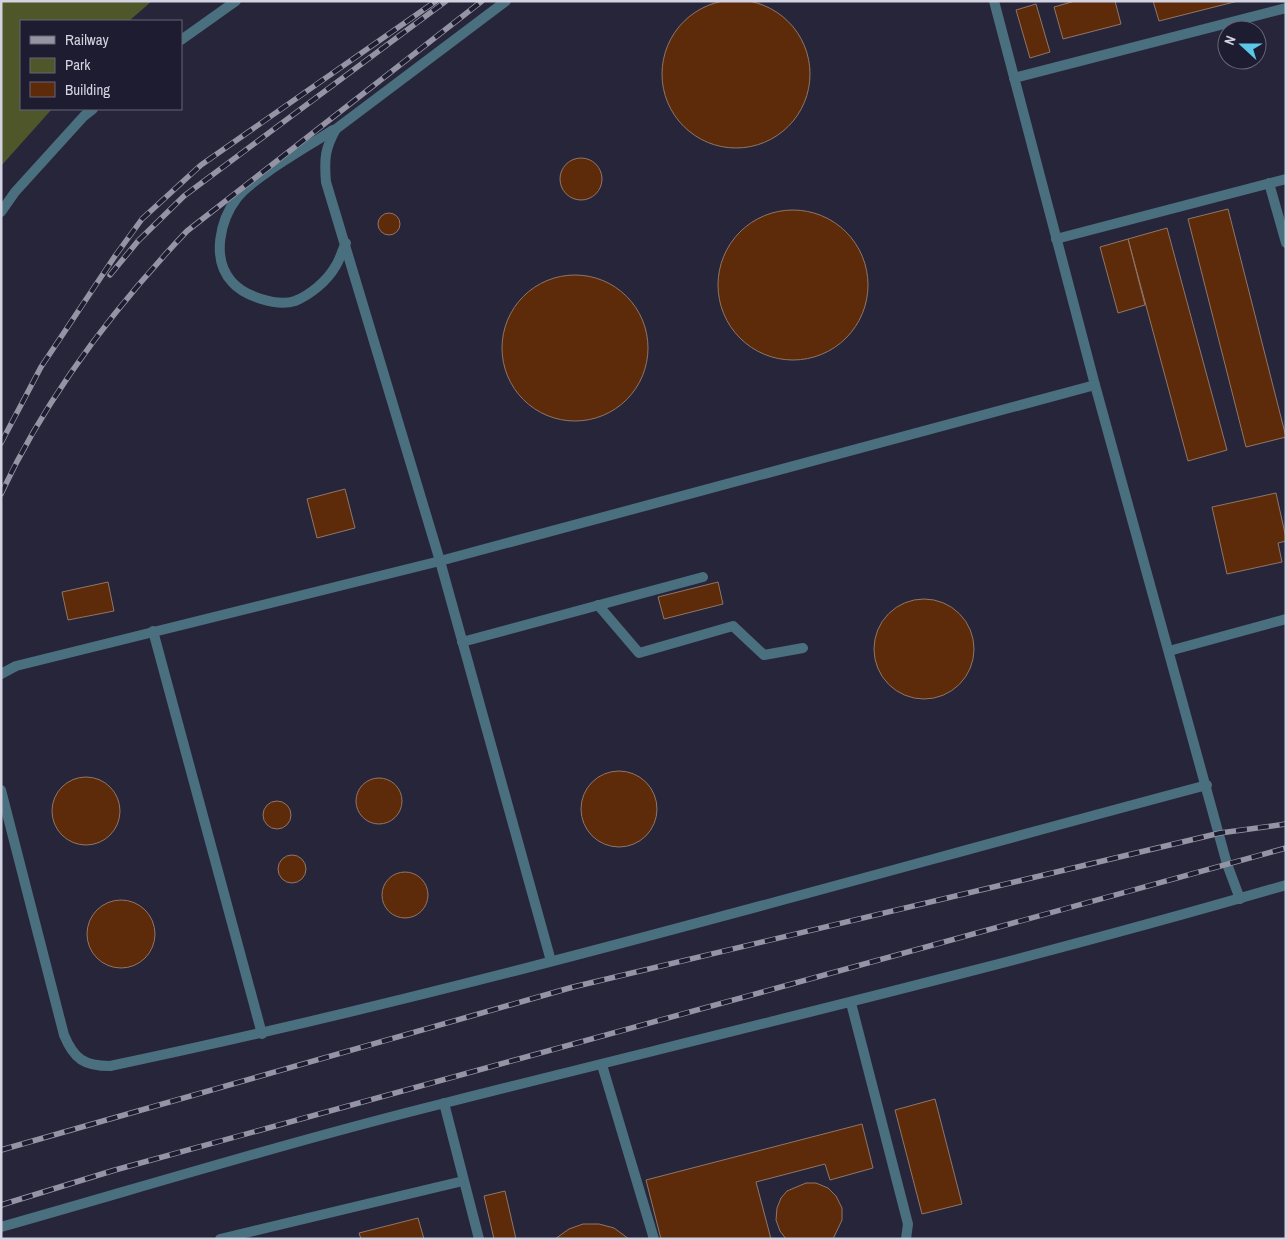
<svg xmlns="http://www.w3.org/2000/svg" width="1287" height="1240" viewBox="0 0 1287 1240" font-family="'Archivo Narrow',sans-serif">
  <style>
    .green { fill: #4f562a }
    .building { fill: #5d2b09; stroke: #8f7668 }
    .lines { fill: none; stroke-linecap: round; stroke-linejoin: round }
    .lane { stroke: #4a6f7e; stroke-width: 10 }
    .rail-casing { stroke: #9594a5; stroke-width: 5.5 }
    .rail { stroke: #1e1c30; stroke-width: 4; stroke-dasharray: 11; stroke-linecap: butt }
  </style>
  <rect width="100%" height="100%" fill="#27253a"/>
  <!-- green -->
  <path class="green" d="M1,1H152L129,21H21V109H52L1,166Z"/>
  <!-- building -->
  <g class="building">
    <circle cx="736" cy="74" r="74"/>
    <path d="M1075,1H1115L1121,24L1063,39L1054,7Z"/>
    <path d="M1153,1H1238L1159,21Z"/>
    <path d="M1036,4L1050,52L1030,58L1016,10Z"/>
    <circle cx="581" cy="179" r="21"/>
    <path d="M1228,209L1286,437L1246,447L1188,219Z"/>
    <circle cx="793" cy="285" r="75"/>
    <circle cx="389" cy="224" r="11"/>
    <path d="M1167,228L1227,450L1188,461L1128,239Z"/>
    <path d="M1128,239L1145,305L1118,313L1100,247Z"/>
    <circle cx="575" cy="348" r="73"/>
    <path d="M345,489L355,528L317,538L307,499Z"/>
    <path d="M1276,493L1286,538V541L1278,543L1282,562L1227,574L1212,507Z"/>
    <path d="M108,582L114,611L68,620L62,592Z"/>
    <path d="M718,582L723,604L664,619L658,597Z"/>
    <circle cx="924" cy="649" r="50"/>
    <circle cx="619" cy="809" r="38"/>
    <circle cx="86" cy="811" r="34"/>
    <circle cx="379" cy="801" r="23"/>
    <circle cx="277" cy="815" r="14"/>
    <circle cx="292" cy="869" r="14"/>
    <circle cx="405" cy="895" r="23"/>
    <circle cx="121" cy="934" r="34"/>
    <path d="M935,1099L962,1204L922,1214L895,1110Z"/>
    <path d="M862,1124L873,1168L830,1180L825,1164L756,1182L771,1239H661L646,1180Z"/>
    <path d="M806,1183H816L828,1188L836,1196L842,1208V1220L833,1239H786L780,1231L776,1220L777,1208L781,1198L787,1191Z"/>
    <path d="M505,1191L516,1239H494L484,1196Z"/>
    <path d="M418,1218L424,1239H361L359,1233Z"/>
    <path d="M583,1224H599L614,1228L629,1239H555L569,1229Z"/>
  </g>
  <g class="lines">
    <!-- lane -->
    <g class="lane">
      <path d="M506,1L336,129C325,148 324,159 326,182L440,561L551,961"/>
      <path d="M994,1L1095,385L1227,864L1240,899"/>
      <path d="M181,40L236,1"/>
      <path d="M1014,78L1286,8"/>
      <path d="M333,130C309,146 253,177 237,198C220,220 211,259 232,282C244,296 277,307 295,301C310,295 327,281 335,267C340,260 342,250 346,243"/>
      <path d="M1269,183L1286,243"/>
      <path d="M1,212L15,192L84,116L93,109"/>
      <path d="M1056,239L1286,179"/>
      <path d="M598,605L639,653L733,626L764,655L803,648"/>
      <path d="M153,631L262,1034"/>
      <path d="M462,642L703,577"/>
      <path d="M1169,651L1286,619"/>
      <path d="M1,674L16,666L440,561L1095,385"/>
      <path d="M1,790L64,1035C74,1059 84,1066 110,1066C479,989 842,882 1207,785"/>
      <path d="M851,1003L908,1224L906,1239"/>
      <path d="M602,1065L654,1239"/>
      <path d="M444,1103L479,1239"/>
      <path d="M1,1227C149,1185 296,1140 445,1103C726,1032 1008,966 1286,885"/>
      <path d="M220,1239L463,1181"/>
    </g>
    <defs>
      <g id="rail">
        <path d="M110,275L138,241L184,196L446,1"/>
        <path d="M1,443L41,367L115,256L142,219L201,165L436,1"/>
        <path d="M1,494C46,397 114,308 187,231L482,1"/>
        <path d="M1,1150L573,987L1220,833L1286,824"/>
        <path d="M1,1205L115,1170L1286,848"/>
      </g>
    </defs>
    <!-- rail casing -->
    <use href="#rail" class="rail-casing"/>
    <!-- rail -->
    <use href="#rail" class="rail"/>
  </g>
  <!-- border -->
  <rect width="1287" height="1240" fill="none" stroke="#d4d3e1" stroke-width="5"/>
  <!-- legend -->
  <rect x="20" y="20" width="162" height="90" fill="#1e1c30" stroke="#676577"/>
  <rect x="30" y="36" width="25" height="8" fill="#9594a5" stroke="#676577"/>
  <text x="65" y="45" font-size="15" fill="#d4d3e1">Railway</text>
  <rect x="30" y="58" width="25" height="15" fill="#4f562a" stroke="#676577"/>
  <text x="65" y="70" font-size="15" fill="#d4d3e1">Park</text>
  <rect x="30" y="82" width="25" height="15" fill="#5d2b09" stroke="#676577"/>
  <text x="65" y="95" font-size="15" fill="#d4d3e1">Building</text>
  <!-- north arrow -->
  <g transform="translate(1242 45) rotate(291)"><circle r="24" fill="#1e1c30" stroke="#676577"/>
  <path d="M0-4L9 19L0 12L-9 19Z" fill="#5cc7e8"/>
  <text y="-8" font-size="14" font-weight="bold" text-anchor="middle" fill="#d4d3e1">N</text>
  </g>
</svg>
